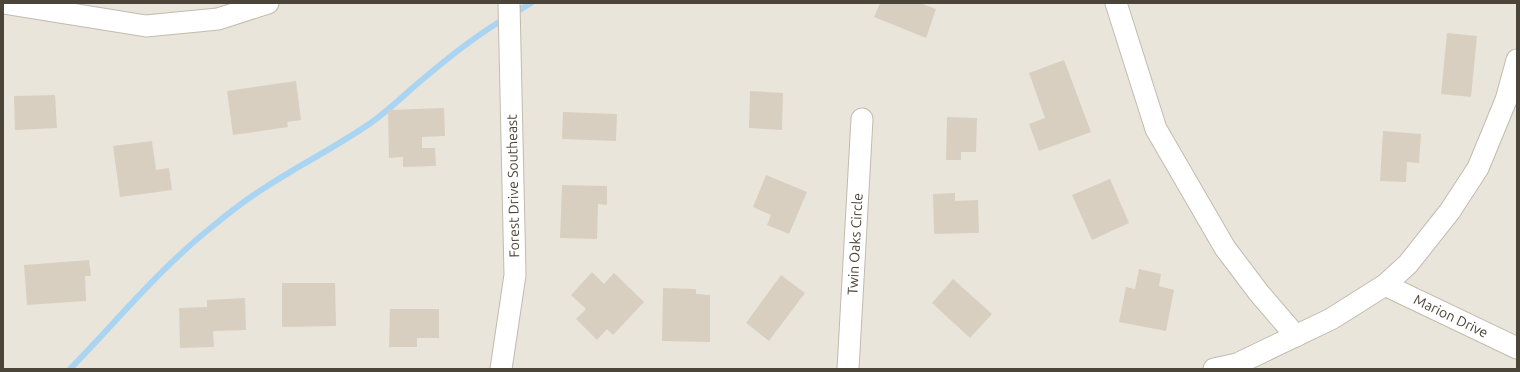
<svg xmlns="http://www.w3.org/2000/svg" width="1520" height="372" viewBox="0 0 1520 372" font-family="Ubuntu,sans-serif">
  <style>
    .residential { fill: #eae5da }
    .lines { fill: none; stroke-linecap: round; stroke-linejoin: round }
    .stream { stroke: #a9d4f2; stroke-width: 6 }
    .building { fill: #d8cfc1 }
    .minor-casing { stroke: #c2bbae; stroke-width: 23 }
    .minor { stroke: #fff; stroke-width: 21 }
    .labels { text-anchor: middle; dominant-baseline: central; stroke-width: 3.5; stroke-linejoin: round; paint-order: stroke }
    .street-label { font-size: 14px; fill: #4b4439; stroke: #fff }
  </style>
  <rect width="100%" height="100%" fill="#f6f3ec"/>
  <!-- residential -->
  <rect class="residential" x="3" y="3" width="1514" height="366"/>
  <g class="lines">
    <!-- stream -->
    <g class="stream">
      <path d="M513,14L531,3"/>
      <path d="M70,369C117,321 160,268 213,226C230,212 248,198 266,187C301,164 338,146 372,122C390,109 406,93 423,79C449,57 476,35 506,18"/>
    </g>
  </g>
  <!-- building -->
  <g class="building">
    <path d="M880,3H920L936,9L926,38L874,17Z"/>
    <path d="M1447,33L1477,36L1471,97L1441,94Z"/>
    <path d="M1064,60L1091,132L1039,151L1029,124L1045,118L1029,73Z"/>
    <path d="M296,81L301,120L287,122L288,127L233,135L227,91Z"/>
    <path d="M750,91L783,93L782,130L749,128Z"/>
    <path d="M55,95L57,128L15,130L14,96Z"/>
    <path d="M444,108L445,136L422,137V148H435L436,166L403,167V157L389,158L388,110Z"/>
    <path d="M563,112L617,114L616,141L562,139Z"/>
    <path d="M947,117L977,118L976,152H961V160H946Z"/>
    <path d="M1383,131L1421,134L1419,163L1407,162L1406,182L1380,181Z"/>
    <path d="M152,141L156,170L169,168L172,190L120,197L113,146Z"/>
    <path d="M766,175L807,192L789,234L767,225L771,215L753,207Z"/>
    <path d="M1110,179L1129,223L1092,240L1072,195Z"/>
    <path d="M562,185L607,186V205L598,204L597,239L560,238Z"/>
    <path d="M955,193V201L978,200L979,233L934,234L933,194Z"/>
    <path d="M89,260L91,276H85L86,301L27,305L24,265Z"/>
    <path d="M1139,269L1161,274L1159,286L1174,290L1166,331L1119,322L1126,287L1135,289Z"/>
    <path d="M592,272L604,284L614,273L644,302L613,335L607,329L597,340L576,319L586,309L571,295Z"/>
    <path d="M781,275L805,293L769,341L746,323Z"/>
    <path d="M953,279L992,314L970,338L932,303Z"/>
    <path d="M282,283H335L336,326L282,327Z"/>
    <path d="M663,288L696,289V294L710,295V342L662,341Z"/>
    <path d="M245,298L246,330L213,331L214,347L180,348L179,308L207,307V300Z"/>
    <path d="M390,309H439V338H417V347H389Z"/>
  </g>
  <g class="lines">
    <defs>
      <g id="minor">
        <path d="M3,3L146,26L218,19L268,3"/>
        <path d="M1116,3L1156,129L1225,248L1259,293L1296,336"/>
        <path d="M1385,285L1517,348"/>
        <path d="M501,369L515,275L509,3"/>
        <path d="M848,369L862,119"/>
        <path d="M1214,369L1237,364L1331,319L1385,285L1408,264L1450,211L1478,168L1506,100L1517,60"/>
      </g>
    </defs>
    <!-- minor casing -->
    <use href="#minor" class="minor-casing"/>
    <!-- minor -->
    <use href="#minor" class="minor"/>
  </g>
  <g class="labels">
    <!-- street labels -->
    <g class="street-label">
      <text transform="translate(513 186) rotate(-91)">Forest Drive Southeast</text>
      <text transform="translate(855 244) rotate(-87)">Twin Oaks Circle</text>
      <text transform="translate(1451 316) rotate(26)">Marion Drive</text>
    </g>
  </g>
  <!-- border -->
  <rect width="1520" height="372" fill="none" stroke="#4b4439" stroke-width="8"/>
</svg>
